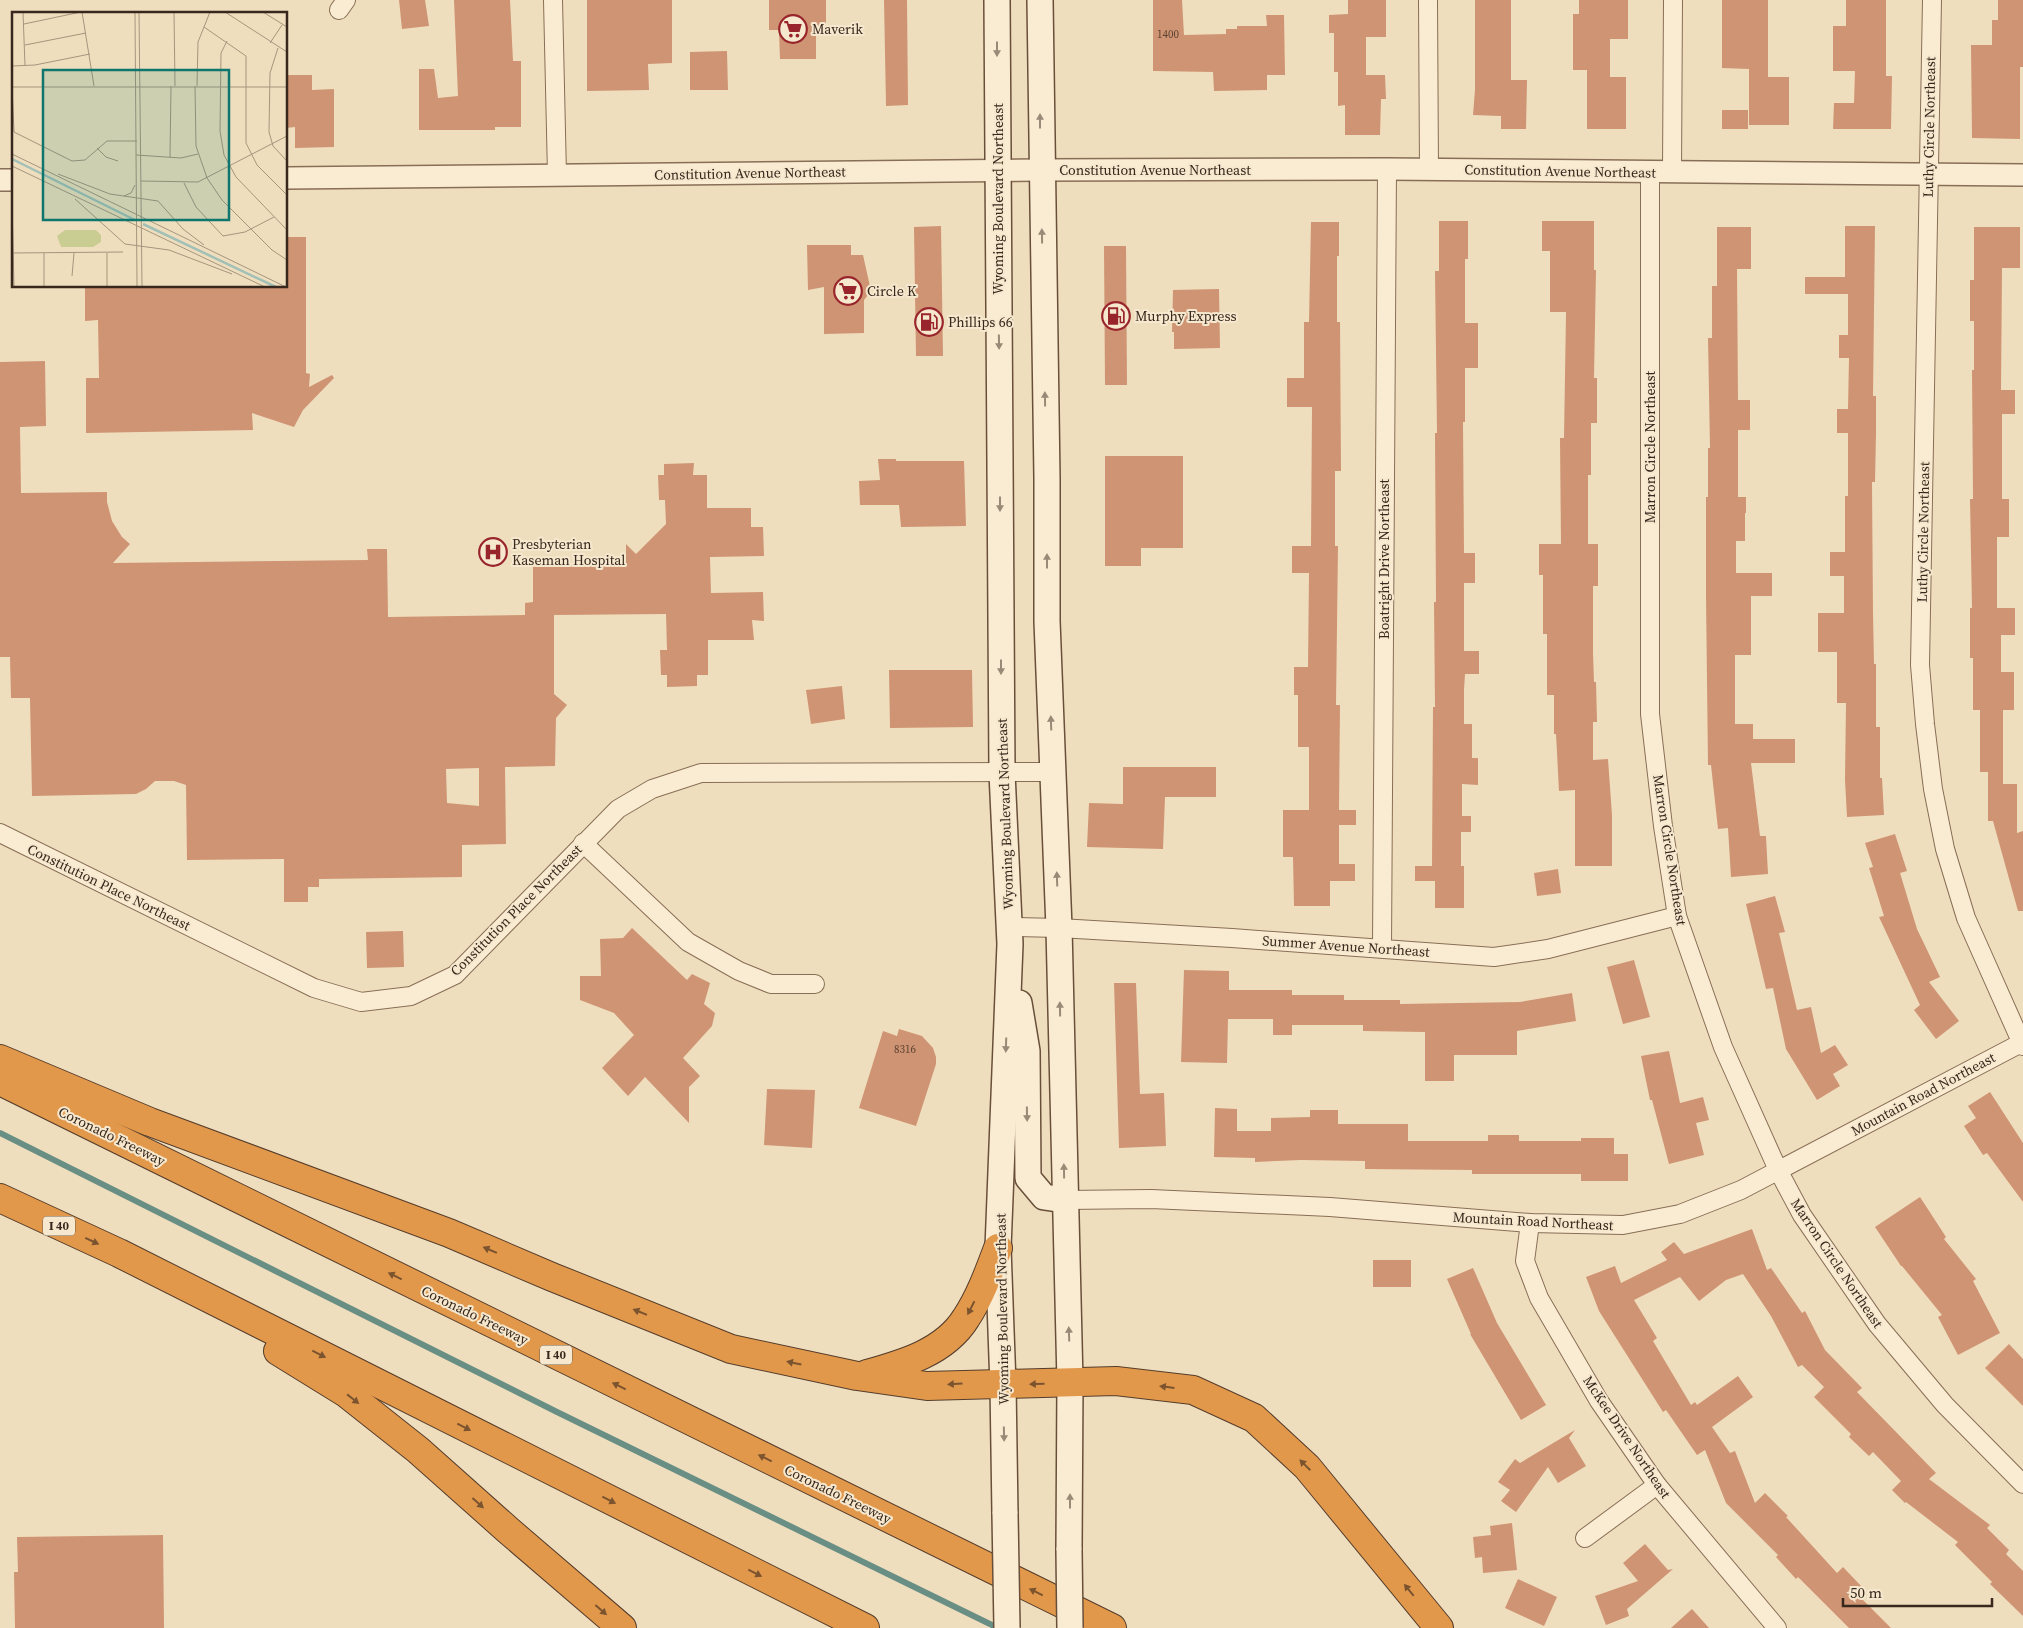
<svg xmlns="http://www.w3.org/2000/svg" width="2023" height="1628" viewBox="0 0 2023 1628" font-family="'Source Serif 4',serif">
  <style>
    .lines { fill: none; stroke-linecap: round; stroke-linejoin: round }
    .stream { stroke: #698e83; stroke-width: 6 }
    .building { fill: #cf9473; fill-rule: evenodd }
    .minor-casing { stroke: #886e56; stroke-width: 20 }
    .tertiary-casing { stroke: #886e56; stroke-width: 24 }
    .secondary-casing { stroke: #694f3a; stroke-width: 28 }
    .motorway-casing { stroke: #553d2b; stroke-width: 30 }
    .minor { stroke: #faecd2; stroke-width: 18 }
    .tertiary { stroke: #faecd2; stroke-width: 21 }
    .secondary { stroke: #faecd2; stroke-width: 25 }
    .motorway { stroke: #e2984b; stroke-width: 28 }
    .secondary-bridge-casing { stroke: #694f3a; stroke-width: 28; stroke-linecap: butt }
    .secondary-bridge { stroke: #faecd2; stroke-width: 25 }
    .oneway { fill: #988a77 }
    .oneway2 { fill: #7b542f }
    .labels { text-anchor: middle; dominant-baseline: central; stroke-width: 4; stroke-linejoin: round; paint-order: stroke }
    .number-label { font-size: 11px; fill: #5d4232 }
    .shield { fill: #f6e8ce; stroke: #706151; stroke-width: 1 }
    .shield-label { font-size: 12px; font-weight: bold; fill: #37271c }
    .poi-label { font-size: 14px; fill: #37271c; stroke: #f6e8ce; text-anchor: start }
    .street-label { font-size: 14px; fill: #37271c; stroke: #f6e8ce }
    .inset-river { fill: none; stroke: #a2c0b6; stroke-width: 2.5 }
    .inset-road { fill: none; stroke: #a5957d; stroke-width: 1 }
    .view { fill: #0f766e; fill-opacity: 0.15; stroke: #0f766e; stroke-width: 2.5 }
    .inset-edge { fill: none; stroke: #37271c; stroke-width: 2.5 }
  </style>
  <rect width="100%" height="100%" fill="#efdebe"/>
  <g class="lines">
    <!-- stream -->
    <path class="stream" d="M0,1133L555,1411L998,1628"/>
  </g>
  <!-- building -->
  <g class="building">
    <path d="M399,0H425L429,26L402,29Z"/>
    <path d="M454,0H510L513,61H521V127H495V130H419V69H434L438,98L458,96Z"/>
    <path d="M587,0H672V63L648,64L649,90L587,91Z"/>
    <path d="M769,0H826V27H816V59H780L779,30H769Z"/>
    <path d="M884,0H907L908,105L886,106Z"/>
    <path d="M1153,0H1182L1184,35L1226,34V29H1237V26H1267L1266,15H1284L1285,75H1267V90L1214,91L1213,72L1153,71Z"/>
    <path d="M1348,0H1386V37H1366V75H1385L1386,99H1381L1380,135H1345V105L1338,106V72H1334V33H1329V15L1348,14Z"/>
    <path d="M1475,0H1511V80H1527L1526,129H1501V116L1473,115L1475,90Z"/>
    <path d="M1579,0H1628V39H1610V77H1626V129H1587V70H1573V14H1579Z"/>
    <path d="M1722,0H1768V77H1789V125H1749V69L1722,68Z"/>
    <path d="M1846,0H1886V76H1892L1891,129H1833L1834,103H1854L1855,71H1833V26H1846Z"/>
    <path d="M1998,0H2023V67H2020V139L1972,138L1971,45H1992V20H1998Z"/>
    <path d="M727,51L728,90H690V52Z"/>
    <path d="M286,75H312V90L334,89V147L295,148V127L286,128Z"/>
    <rect x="1722" y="110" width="26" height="19"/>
    <path d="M1439,221H1468V259H1465V323H1478V368H1465V422H1463L1464,553H1475V583H1464V651H1479V674H1465L1464,690V724H1472V758H1478V785L1462,784V816H1471V832H1461V866H1464V908H1435V881H1415V866H1432L1433,707H1435L1434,602H1436L1435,433H1437L1435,271H1439Z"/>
    <path d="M1542,221H1594V270H1596L1594,378H1597V423H1591V475H1588V544H1598V586H1593V653L1594,682H1596L1597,722H1593V760L1608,759L1612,815V866H1575V790L1559,791L1556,734H1554V695H1547V634H1543V575H1539V544H1561L1560,438H1564L1566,312H1550V251H1542Z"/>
    <path d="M1311,222H1339V256H1337V322H1340L1341,471H1335V546H1338L1336,705H1340L1339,810H1356V825H1339V864H1355V881H1330V906H1294L1293,857H1283V810H1309V747H1298V695H1294V667H1308L1309,573H1292V546H1311L1312,407H1287V378H1304V322H1309Z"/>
    <path d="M941,226L943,356H916L914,227Z"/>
    <path d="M1845,226H1875L1873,396H1876V433L1875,482H1872L1873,613L1874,664H1876V727H1880V778H1882L1884,815L1847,817L1845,780L1846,703H1837V652H1818V613H1844V576H1830V552H1845V496H1848V433H1837V409H1848L1849,358H1839V335H1848V294H1805V277H1845Z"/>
    <path d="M1717,227H1751V269H1737L1738,400H1750V430H1738V497H1746V513H1745V541H1736V573H1772V596H1751V655H1735V724H1753V739H1795V763H1751L1760,836H1766L1768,874L1731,877L1728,828L1718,829L1711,765H1708L1706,596V497H1708V448H1710L1708,338H1712V286H1717Z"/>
    <path d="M1974,227H2020V268H2002L2001,390H2015V414H2002V499H2009V537H1997V608H2015V635H2001V672H2014V710H2003V784H2017V833L2023,831V911H2018L1993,821H1988V772H1980V710H1973V658H1970V608H1972L1970,499H1973L1972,370H1974V321H1970V280H1974Z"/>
    <path d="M286,237H306V373L310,374L309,387L332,375L334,378L303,410L294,427L252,413L253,430L86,433V378H99L98,320L85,321V286H286Z"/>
    <path d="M807,245H851V255H863L871,291L864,300V333L824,334V287L808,290Z"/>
    <path d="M1104,246H1126L1127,385H1105Z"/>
    <path d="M1219,289L1220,348L1174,349V332H1172L1173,290Z"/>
    <path d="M45,361L46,426L20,427L21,493L107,492V502L112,521L122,537L130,544L113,563L368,560L367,549H387L388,617L525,615V603L533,602V567L626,566V544L636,554L666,524L665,500H659L658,475H664V464L694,463L693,475H707V508H751V527H763L764,556L710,557L711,593L763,592L764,621L752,620L754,640H708V675H697V686L667,687V675H661L660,650H667L666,614L554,615V694L567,705L556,718L555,766L505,767L506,844L462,845V877L319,879V887H308V902H284V859L187,860L186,785L174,781H155L146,789L136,794L32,796L30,698H11L10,657H0V362ZM479,768V806L447,803L446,769Z"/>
    <path d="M1105,456H1183V548H1141V566H1105Z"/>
    <path d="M878,459H896V461H964L966,526L901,527L899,505H860L859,481L880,480Z"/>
    <path d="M889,670H972L973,727L890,728Z"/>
    <path d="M842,686L845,719L811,724L806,690Z"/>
    <path d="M1123,767H1216V797H1165L1163,849L1087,847L1089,803L1123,804Z"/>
    <path d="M1895,834L1907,871L1900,873L1917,929L1940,977L1929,982L1959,1021L1936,1039L1914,1010L1920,1005L1879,917L1884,916L1869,868L1873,867L1865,843Z"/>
    <path d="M1558,869L1561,893L1537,896L1534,873Z"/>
    <path d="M1775,896L1785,932L1779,933L1797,1010L1811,1007L1821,1053L1835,1045L1848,1065L1833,1074L1840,1086L1817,1100L1786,1049L1773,988L1766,989L1746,904Z"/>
    <path d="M632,928L687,980L692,974L710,983L704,1004L715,1013L712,1026L683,1058L700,1076L689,1087V1123L645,1077L628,1096L602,1068L634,1035L614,1013L580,1000V976H601L600,939L623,938Z"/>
    <path d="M403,931L404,967L367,968L366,932Z"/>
    <path d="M1634,960L1650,1017L1623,1024L1607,967Z"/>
    <path d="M1184,970L1229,971V990H1292V995H1344V1000H1400V1004L1520,1002L1572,993L1576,1021L1517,1031V1055H1454V1081H1425V1032L1363,1031V1025H1292V1035H1273V1019H1228L1227,1063L1181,1062Z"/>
    <path d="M1114,983H1136L1140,1094L1164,1093L1166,1146L1119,1148Z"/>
    <path d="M899,1029L922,1036L933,1048L936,1057V1064L916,1126L859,1108L883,1031L897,1036Z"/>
    <path d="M1669,1051L1680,1103L1703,1097L1709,1120L1696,1123L1704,1155L1669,1164L1652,1100H1650L1641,1056Z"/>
    <path d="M767,1089L815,1090L812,1148L764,1145Z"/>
    <path d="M1990,1092L2023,1143V1202L1987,1153L1983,1155L1964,1126L1976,1118L1968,1106Z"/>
    <path d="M1215,1108L1237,1109V1131H1271V1118L1310,1117V1110H1338V1124H1408V1141H1488V1135H1519V1141H1581V1138H1614V1154H1628V1181H1581V1174H1472V1170L1365,1169V1161L1301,1160L1255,1162V1158L1214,1157Z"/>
    <path d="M1920,1197L1946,1237L1944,1239L1976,1279L1973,1281L2000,1333L1958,1355L1938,1317L1942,1315L1902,1266H1901L1875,1227Z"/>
    <path d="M1752,1229L1767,1270L1771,1268L1802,1313L1805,1311L1825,1350L1862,1388L1857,1392L1936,1473L1929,1479L1990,1525L1987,1528L2009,1550L2006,1554L2023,1571V1616L1990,1584L1992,1582L1955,1545L1958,1542L1906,1502L1905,1503L1892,1490L1901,1481L1873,1452L1869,1456L1849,1437L1851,1434L1814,1397L1824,1387L1802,1365L1798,1367L1771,1316L1743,1274L1726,1280L1699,1301L1680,1277L1634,1300L1657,1338L1653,1341L1691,1405L1695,1402L1697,1405L1738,1376L1753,1397L1712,1427L1730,1453L1735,1451L1755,1503L1765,1493L1788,1516L1786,1517L1837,1573L1843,1567L1862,1587L1856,1593L1891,1628H1849L1798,1577L1796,1579L1776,1557L1778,1555L1726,1503L1705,1450L1697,1455L1666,1410L1663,1412L1599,1311L1586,1277L1615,1266L1621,1283L1667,1260L1661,1252L1674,1242L1684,1254Z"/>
    <rect x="1373" y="1260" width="38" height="27"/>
    <path d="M1473,1268L1497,1323L1546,1405L1521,1420L1470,1334H1471L1447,1279Z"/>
    <path d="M2009,1344L2023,1359V1406L1985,1368Z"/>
    <path d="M1575,1430L1569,1438L1586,1466L1558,1483L1548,1467L1516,1512L1501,1501L1510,1490L1498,1482L1515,1459L1520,1463Z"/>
    <path d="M1512,1523L1517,1570L1483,1573L1482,1557L1475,1558L1473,1537L1491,1535L1490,1526Z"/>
    <path d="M163,1535L164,1628H15L14,1572H18L17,1537Z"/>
    <path d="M1645,1544L1668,1570L1673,1569L1627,1609L1629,1616L1606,1625L1595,1596L1638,1581L1623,1563Z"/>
    <path d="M1518,1579L1557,1597L1544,1626L1505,1608Z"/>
    <path d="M1692,1609L1709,1628H1671Z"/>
  </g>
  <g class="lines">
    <defs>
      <g id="minor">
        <path d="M553,0L557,175"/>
        <path d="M1428,0L1429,170"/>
        <path d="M1932,0L1920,665L1925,724L1933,789L1945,849L1966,918L2023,1046"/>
        <path d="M339,10L346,0"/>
        <path d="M1650,172V714L1663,826L1677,916L1723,1047L1778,1170L1802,1215L1877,1324L1945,1405L2023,1484"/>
        <path d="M1672,172L1673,0"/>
        <path d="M0,833L314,988L361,1002L411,996L455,975L618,809L652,789L701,773L1053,772"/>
        <path d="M583,843L688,942L739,971L771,984H815"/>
        <path d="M1010,927L1059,928L1232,938L1494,957L1548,949L1677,916"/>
        <path d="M1382,948L1387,169"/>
        <path d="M1065,1200L1151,1199L1330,1207L1530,1223L1623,1225L1680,1214L1741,1190L2023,1042"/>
        <path d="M1530,1223L1525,1261L1539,1298L1599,1401L1657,1485L1777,1628"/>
        <path d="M1585,1538L1657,1485"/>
      </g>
      <g id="tertiary">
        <path d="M286,178L1041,170L1387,169L2023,175"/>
        <path d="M0,180H14"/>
      </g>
      <g id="secondary">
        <path d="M997,0L1002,773L1010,944L998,1248L1003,1385L1005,1514"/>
        <path d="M1040,0L1047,478V621L1059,928L1070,1382L1069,1550"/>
        <path d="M1019,1003L1027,1051L1028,1178L1044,1197L1065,1200"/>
      </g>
      <g id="motorway">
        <path d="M0,1059L150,1122L449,1233L552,1277L731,1349L857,1376L927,1386L1116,1381L1193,1390L1254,1418L1307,1467L1439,1628"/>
        <path d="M0,1081L1112,1628"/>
        <path d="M0,1198L119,1253L865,1628"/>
        <path d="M278,1351L346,1393L418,1450L509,1531L622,1628"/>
        <path d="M867,1374C903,1364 945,1352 966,1318C980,1297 989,1272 998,1248"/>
      </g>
    </defs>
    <!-- minor casing -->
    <use href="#minor" class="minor-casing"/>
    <!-- tertiary casing -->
    <use href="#tertiary" class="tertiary-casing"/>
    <!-- secondary casing -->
    <use href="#secondary" class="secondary-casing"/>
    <!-- motorway casing -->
    <use href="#motorway" class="motorway-casing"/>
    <!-- minor -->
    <use href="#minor" class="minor"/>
    <!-- tertiary -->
    <use href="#tertiary" class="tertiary"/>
    <!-- secondary -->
    <use href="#secondary" class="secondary"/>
    <!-- motorway -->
    <use href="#motorway" class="motorway"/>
    <defs>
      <g id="secondary-bridge">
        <path d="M1005,1514L1007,1628"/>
        <path d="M1069,1550L1070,1628"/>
      </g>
    </defs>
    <!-- secondary-bridge casing -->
    <use href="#secondary-bridge" class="secondary-bridge-casing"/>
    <!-- secondary-bridge -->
    <use href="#secondary-bridge" class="secondary-bridge"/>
  </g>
  <!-- one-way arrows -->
  <defs><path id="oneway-solid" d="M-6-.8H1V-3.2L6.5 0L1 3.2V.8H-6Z" transform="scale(1.25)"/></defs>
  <g class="oneway">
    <use href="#oneway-solid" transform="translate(997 49) rotate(90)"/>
    <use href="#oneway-solid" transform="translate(1040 121) rotate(-90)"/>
    <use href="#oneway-solid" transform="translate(1042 236) rotate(-91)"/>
    <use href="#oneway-solid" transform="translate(999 342) rotate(89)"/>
    <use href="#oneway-solid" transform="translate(1045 399) rotate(-91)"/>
    <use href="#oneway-solid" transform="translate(1000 504) rotate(90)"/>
    <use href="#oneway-solid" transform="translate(1047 561) rotate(-90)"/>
    <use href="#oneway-solid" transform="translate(1001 667) rotate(90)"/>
    <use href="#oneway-solid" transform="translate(1051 723) rotate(-92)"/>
    <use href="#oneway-solid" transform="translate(1057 879) rotate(-92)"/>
    <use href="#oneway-solid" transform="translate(1060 1009) rotate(-91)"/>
    <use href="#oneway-solid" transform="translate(1006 1045) rotate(92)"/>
    <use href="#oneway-solid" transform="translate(1027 1114) rotate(89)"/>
    <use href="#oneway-solid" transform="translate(1064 1171) rotate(-91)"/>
    <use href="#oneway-solid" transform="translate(1069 1334) rotate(-92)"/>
    <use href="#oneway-solid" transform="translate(1004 1434) rotate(89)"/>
    <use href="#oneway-solid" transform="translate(1070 1501) rotate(-90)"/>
  </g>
  <g class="oneway2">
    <use href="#oneway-solid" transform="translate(92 1241) rotate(25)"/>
    <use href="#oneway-solid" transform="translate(490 1250) rotate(-157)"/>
    <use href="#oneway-solid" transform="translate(395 1276) rotate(-154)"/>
    <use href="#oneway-solid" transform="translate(971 1308) rotate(117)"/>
    <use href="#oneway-solid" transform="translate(640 1312) rotate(-158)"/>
    <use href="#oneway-solid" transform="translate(319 1354) rotate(27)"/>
    <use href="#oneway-solid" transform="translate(794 1363) rotate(-168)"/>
    <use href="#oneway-solid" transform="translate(955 1384) rotate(177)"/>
    <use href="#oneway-solid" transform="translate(1037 1384) rotate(178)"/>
    <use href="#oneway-solid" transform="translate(619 1386) rotate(-154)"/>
    <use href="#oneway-solid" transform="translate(1167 1387) rotate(-173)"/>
    <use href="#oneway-solid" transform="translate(353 1399) rotate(38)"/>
    <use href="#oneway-solid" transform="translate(464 1427) rotate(27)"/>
    <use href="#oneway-solid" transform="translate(765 1458) rotate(-154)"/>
    <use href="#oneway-solid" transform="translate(1305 1465) rotate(-135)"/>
    <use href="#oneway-solid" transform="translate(609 1500) rotate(27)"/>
    <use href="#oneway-solid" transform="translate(478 1503) rotate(42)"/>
    <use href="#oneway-solid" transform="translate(755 1573) rotate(27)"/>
    <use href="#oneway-solid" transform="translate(1409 1590) rotate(-129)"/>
    <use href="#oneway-solid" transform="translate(1036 1592) rotate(-154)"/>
    <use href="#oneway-solid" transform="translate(601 1610) rotate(41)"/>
  </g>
  <!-- icons -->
  <defs>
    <symbol id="supermarket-ring" viewBox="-11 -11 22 22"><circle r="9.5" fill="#f6e8ce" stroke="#99252c" stroke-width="1.5"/><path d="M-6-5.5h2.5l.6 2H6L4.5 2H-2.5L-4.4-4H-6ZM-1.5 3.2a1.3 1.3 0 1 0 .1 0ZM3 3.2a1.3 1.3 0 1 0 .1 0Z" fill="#99252c"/></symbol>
    <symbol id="fuel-ring" viewBox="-11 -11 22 22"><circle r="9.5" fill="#f6e8ce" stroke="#99252c" stroke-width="1.5"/><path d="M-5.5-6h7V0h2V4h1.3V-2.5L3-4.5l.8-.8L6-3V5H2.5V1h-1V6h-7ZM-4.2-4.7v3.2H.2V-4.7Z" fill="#99252c"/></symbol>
    <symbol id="hospital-ring" viewBox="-11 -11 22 22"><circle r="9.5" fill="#f6e8ce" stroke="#99252c" stroke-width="1.5"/><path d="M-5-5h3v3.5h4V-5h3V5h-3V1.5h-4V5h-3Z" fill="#99252c"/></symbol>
  </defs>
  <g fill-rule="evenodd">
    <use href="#supermarket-ring" x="777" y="13" width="32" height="32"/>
    <use href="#supermarket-ring" x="832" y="275" width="32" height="32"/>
    <use href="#fuel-ring" x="1100" y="300" width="32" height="32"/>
    <use href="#fuel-ring" x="913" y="306" width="32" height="32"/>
    <use href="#hospital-ring" x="477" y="536" width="32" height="32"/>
  </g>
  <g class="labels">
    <!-- number labels -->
    <g class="number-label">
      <text x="1168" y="34">1400</text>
      <text x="905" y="1049">8316</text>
    </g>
    <!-- shield labels -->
    <g class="shield">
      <rect x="43" y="1216.5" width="32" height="19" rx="4"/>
      <rect x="540" y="1345.5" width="32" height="19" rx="4"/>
    </g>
    <g class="shield-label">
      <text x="59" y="1226">I 40</text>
      <text x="556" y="1355">I 40</text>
    </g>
    <!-- poi labels -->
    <g class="poi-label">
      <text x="812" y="29">Maverik</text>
      <text x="867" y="291">Circle K</text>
      <text x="1135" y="316">Murphy Express</text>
      <text x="948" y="322">Phillips 66</text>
      <text x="512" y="544">Presbyterian<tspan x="512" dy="16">Kaseman Hospital</tspan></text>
    </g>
    <!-- street labels -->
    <g class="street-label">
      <text transform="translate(1929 127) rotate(-89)">Luthy Circle Northeast</text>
      <text x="1155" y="170">Constitution Avenue Northeast</text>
      <text transform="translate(1560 171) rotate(1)">Constitution Avenue Northeast</text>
      <text transform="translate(750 173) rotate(-1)">Constitution Avenue Northeast</text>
      <text transform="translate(998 199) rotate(-90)">Wyoming Boulevard Northeast</text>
      <text transform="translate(1650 447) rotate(-90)">Marron Circle Northeast</text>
      <text transform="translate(1923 532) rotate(-89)">Luthy Circle Northeast</text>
      <text transform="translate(1384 559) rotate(-90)">Boatright Drive Northeast</text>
      <text transform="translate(1005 814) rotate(-92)">Wyoming Boulevard Northeast</text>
      <text transform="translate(1670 850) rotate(81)">Marron Circle Northeast</text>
      <text transform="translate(109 887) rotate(26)">Constitution Place Northeast</text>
      <text transform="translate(516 910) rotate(-45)">Constitution Place Northeast</text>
      <text transform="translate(1346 946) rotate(4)">Summer Avenue Northeast</text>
      <text transform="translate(1923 1094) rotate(-28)">Mountain Road Northeast</text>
      <text transform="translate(112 1136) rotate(26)">Coronado Freeway</text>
      <text transform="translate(1533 1221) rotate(3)">Mountain Road Northeast</text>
      <text transform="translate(1837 1263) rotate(56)">Marron Circle Northeast</text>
      <text transform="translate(1002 1309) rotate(-91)">Wyoming Boulevard Northeast</text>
      <text transform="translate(475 1315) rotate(26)">Coronado Freeway</text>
      <text transform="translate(1627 1437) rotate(56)">McKee Drive Northeast</text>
      <text transform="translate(838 1494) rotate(26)">Coronado Freeway</text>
    </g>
  </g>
  <!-- overview -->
  <g transform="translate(12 12)">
    <rect width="275" height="275" fill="#efdebe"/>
    <path d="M53,218H84L89,223V230L81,235H49L45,224Z" fill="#c9cd92"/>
    <path class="inset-river" d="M0,147L123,208M131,212L264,275"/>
    <path class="inset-road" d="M11,0L13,54M70,0L82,74M123,0L125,275M127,0L130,275M162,0L163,74M213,0L275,40M251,0L275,15M12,12L69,0M192,15L234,44V131L245,153L275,183M215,29L209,41L208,119L212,143L224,165L275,218M258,31L270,13M13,33L74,21M266,36L258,61L257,120L261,134L275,149M0,54L23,53L78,42M183,74L184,134L195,166L210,188L260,238L275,248M185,74L186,30L198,0M0,75H275M0,75L2,120L60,149L73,148L95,129H125M85,136L94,145L106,149M0,142L274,275M124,143L169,146L186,142M158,145L159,74M0,154L253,275M46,162L98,182L146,189L171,217L192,233M129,169L186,170L275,124M172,171L184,195L211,224L233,220L262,205M112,184L119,181L123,173M63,187L113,232L157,238L220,262M0,191L2,275M0,241L111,240M32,241V275M95,241V275M60,264L62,241"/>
    <path class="view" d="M31,58H217V208H31Z"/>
    <rect width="275" height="275" class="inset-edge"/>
  </g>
  <!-- scale -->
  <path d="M1843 1598v8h149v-8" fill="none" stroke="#37271c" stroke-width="2.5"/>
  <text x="1850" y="1598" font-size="15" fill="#37271c" stroke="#f6e8ce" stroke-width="4" paint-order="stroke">50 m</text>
</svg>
